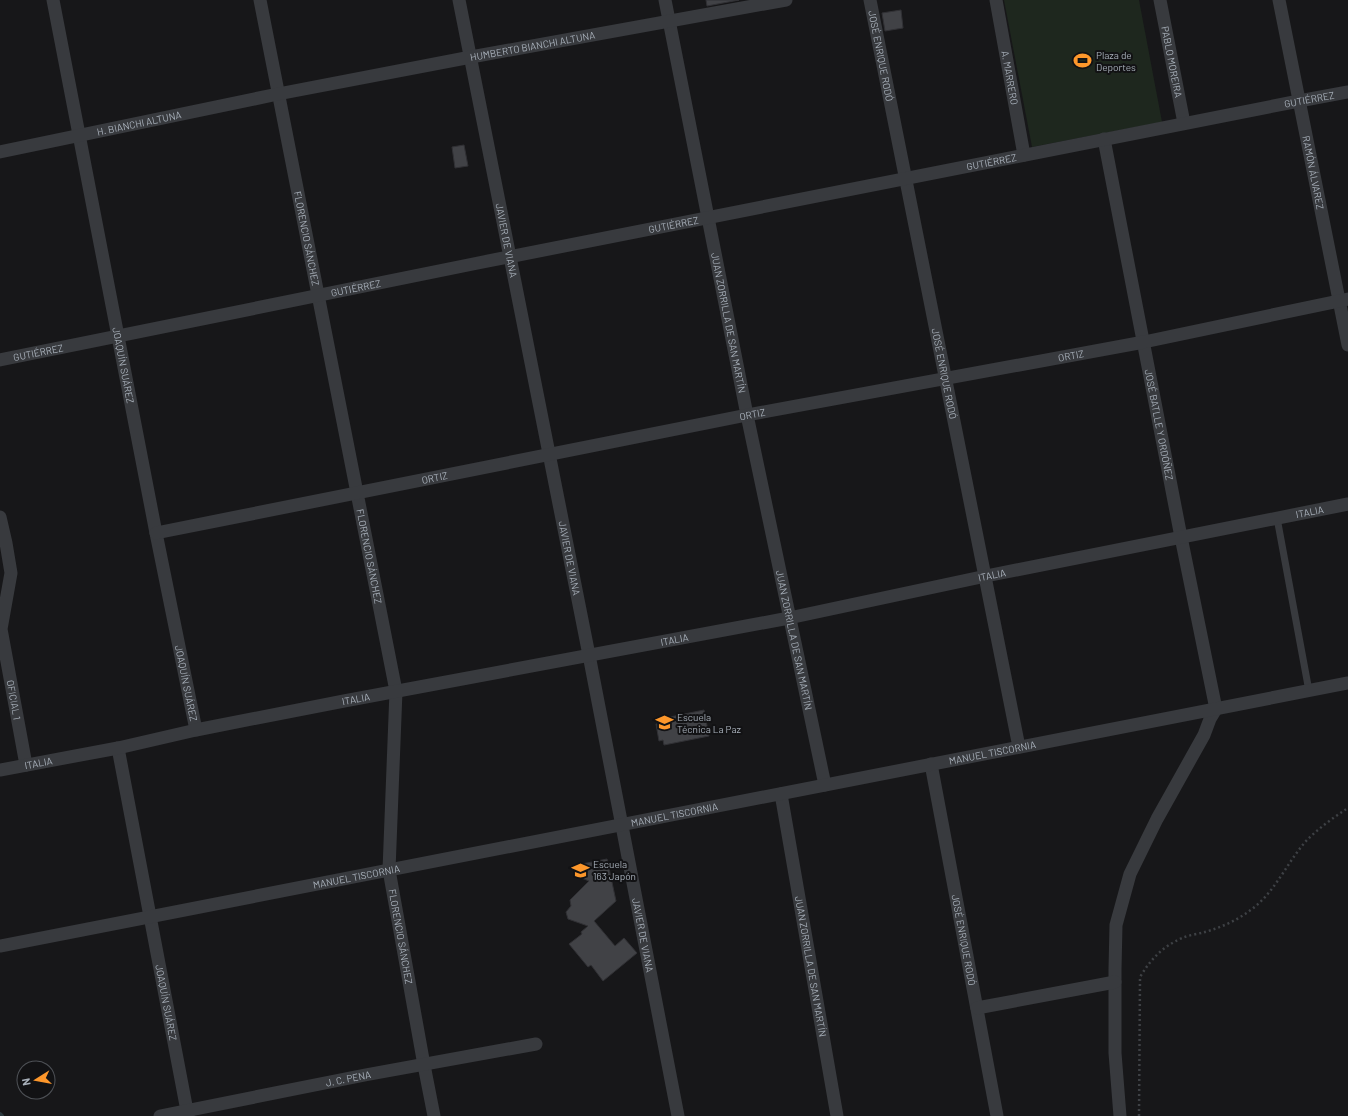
<svg xmlns="http://www.w3.org/2000/svg" width="1348" height="1116" viewBox="0 0 1348 1116" font-family="Barlow,sans-serif">
  <style>
    .green { fill: #1e271e }
    .lines { fill: none; stroke-linecap: round; stroke-linejoin: round }
    .stream { stroke: #2c393e; stroke-width: 4 }
    .building { fill: #414246; stroke: #313135 }
    .path { stroke: #3e4145; stroke-width: 2.5; stroke-dasharray: 2 3; stroke-linecap: butt }
    .lane { stroke: #383a3e; stroke-width: 7 }
    .street { stroke: #383a3e; stroke-width: 13 }
    .labels { text-anchor: middle; dominant-baseline: central; stroke-width: 4; stroke-linejoin: round; paint-order: stroke }
    .street-label { font-size: 10px; fill: #a8b0ba; stroke: #121214 }
    .poi-label { font-size: 10px; fill: #a8b0ba; stroke: #121214; text-anchor: start }
  </style>
  <rect width="100%" height="100%" fill="#171719"/>
  <!-- green -->
  <path class="green" d="M1004,0H1139L1162,122L1032,147Z"/>
  <g class="lines">
    <!-- stream -->
    <path class="stream" d="M0,1114L2,1116"/>
  </g>
  <!-- building -->
  <g class="building">
    <path d="M706,0H739L707,6Z"/>
    <path d="M901,10L903,28L885,31L882,13Z"/>
    <path d="M464,145L468,166L455,168L452,147Z"/>
    <path d="M704,710L709,736L664,745L663,740L659,741L656,724H661L660,719Z"/>
    <path d="M607,859L616,901L594,921L615,946L624,938L637,953L603,981L591,965L588,967L569,944L582,934L581,932L588,926L568,919L566,912L571,906L570,900L589,881L579,877L577,869L582,864Z"/>
  </g>
  <g class="lines">
    <!-- path -->
    <path class="path" d="M1139,1116L1140,977C1151,959 1162,947 1182,938C1189,935 1198,934 1205,932C1222,927 1238,920 1252,909C1276,891 1287,862 1307,840C1319,828 1334,817 1348,808"/>
    <!-- lane -->
    <path class="lane" d="M1277,518L1309,691"/>
    <!-- street -->
    <g class="street">
      <path id="s1" d="M53,0L156,533L196,730"/>
      <path id="s2" d="M260,0L396,691L389,870L424,1065L434,1116"/>
      <path id="s3" d="M459,0L589,655L678,1116"/>
      <path id="s4" d="M665,0L747,415L825,785"/>
      <path id="s5" d="M870,0L1019,747"/>
      <path id="s6" d="M996,0L1024,155"/>
      <path id="s7" d="M1160,0L1184,123"/>
      <path id="s8" d="M1279,0L1348,345"/>
      <path id="s9" d="M1104,139L1181,537L1216,709L1210,719L1204,735L1157,819L1130,874L1116,925L1115,969V1053L1120,1116"/>
      <path id="s10" d="M0,152L278,94L471,57L786,0"/>
      <path id="s11" d="M0,360L478,263L1299,101L1348,92"/>
      <path id="s12" d="M0,517L6,543L11,573L1,629L26,765"/>
      <path id="s13" d="M156,533L747,415L1144,342L1348,299"/>
      <path id="s14" d="M118,748L188,1116"/>
      <path id="s15" d="M931,764L997,1116"/>
      <path id="s16" d="M0,770L118,748L196,730L344,701L789,618L986,576L1348,504"/>
      <path id="s17" d="M781,794L837,1116"/>
      <path id="s18" d="M0,946L1348,683"/>
      <path d="M977,1008L1115,982"/>
      <path id="s19" d="M160,1116L365,1075L536,1044"/>
    </g>
  </g>
  <!-- icons -->
  <defs>
    <symbol id="stadium-bare" viewBox="-9 -9 18 18"><path d="M0-5a6.5 5 0 1 0 0 10a6.5 5 0 1 0 0-10ZM-3.5-1.8h7v3.6h-7Z" fill="#fd972b" stroke="#121214" stroke-width="2.5" paint-order="stroke"/></symbol>
    <symbol id="school-bare" viewBox="-9 -9 18 18"><path d="M0-5L7-2L0 1L-7-2ZM-4 1L0 2.5L4 1V4Q0 6-4 4Z" fill="#fd972b" stroke="#121214" stroke-width="2.5" paint-order="stroke"/></symbol>
  </defs>
  <g fill-rule="evenodd">
    <use href="#stadium-bare" x="1070" y="48" width="25" height="25"/>
    <use href="#school-bare" x="652" y="710" width="25" height="25"/>
    <use href="#school-bare" x="568" y="858" width="25" height="25"/>
  </g>
  <g class="labels">
    <!-- street labels -->
    <g class="street-label">
      <text stroke="none"><textPath href="#s10" startOffset="543">HUMBERTO BIANCHI ALTUNA</textPath></text>
      <text stroke="none"><textPath href="#s5" startOffset="57">JOSÉ ENRIQUE RODÓ</textPath></text>
      <text stroke="none"><textPath href="#s7" startOffset="63">PABLO MOREIRA</textPath></text>
      <text stroke="none"><textPath href="#s6" startOffset="79">A. MARRERO</textPath></text>
      <text stroke="none"><textPath href="#s11" startOffset="1335">GUTIÉRREZ</textPath></text>
      <text stroke="none"><textPath href="#s10" startOffset="142">H. BIANCHI ALTUNA</textPath></text>
      <text stroke="none"><textPath href="#s11" startOffset="1011">GUTIÉRREZ</textPath></text>
      <text stroke="none"><textPath href="#s8" startOffset="176">RAMÓN ÁLVAREZ</textPath></text>
      <text stroke="none"><textPath href="#s11" startOffset="687">GUTIÉRREZ</textPath></text>
      <text stroke="none"><textPath href="#s2" startOffset="243">FLORENCIO SÁNCHEZ</textPath></text>
      <text stroke="none"><textPath href="#s3" startOffset="245">JAVIER DE VIANA</textPath></text>
      <text stroke="none"><textPath href="#s11" startOffset="363">GUTIÉRREZ</textPath></text>
      <text stroke="none"><textPath href="#s4" startOffset="329">JUAN ZORRILLA DE SAN MARTÍN</textPath></text>
      <text stroke="none"><textPath href="#s11" startOffset="39">GUTIÉRREZ</textPath></text>
      <text stroke="none"><textPath href="#s13" startOffset="932">ORTIZ</textPath></text>
      <text stroke="none"><textPath href="#s1" startOffset="372">JOAQUÍN SUÁREZ</textPath></text>
      <text stroke="none"><textPath href="#s5" startOffset="381">JOSÉ ENRIQUE RODÓ</textPath></text>
      <text stroke="none"><textPath href="#s13" startOffset="608">ORTIZ</textPath></text>
      <text stroke="none"><textPath href="#s9" startOffset="291">JOSÉ BATLLE Y ORDÓÑEZ</textPath></text>
      <text stroke="none"><textPath href="#s13" startOffset="284">ORTIZ</textPath></text>
      <text stroke="none"><textPath href="#s16" startOffset="1335">ITALIA</textPath></text>
      <text stroke="none"><textPath href="#s2" startOffset="567">FLORENCIO SÁNCHEZ</textPath></text>
      <text stroke="none"><textPath href="#s3" startOffset="569">JAVIER DE VIANA</textPath></text>
      <text stroke="none"><textPath href="#s16" startOffset="1011">ITALIA</textPath></text>
      <text stroke="none"><textPath href="#s16" startOffset="687">ITALIA</textPath></text>
      <text stroke="none"><textPath href="#s4" startOffset="653">JUAN ZORRILLA DE SAN MARTÍN</textPath></text>
      <text stroke="none"><textPath href="#s1" startOffset="696">JOAQUÍN SUÁREZ</textPath></text>
      <text stroke="none"><textPath href="#s16" startOffset="363">ITALIA</textPath></text>
      <text stroke="none"><textPath href="#s12" startOffset="186">OFICIAL 1</textPath></text>
      <text stroke="none"><textPath href="#s18" startOffset="1011">MANUEL TISCORNIA</textPath></text>
      <text stroke="none"><textPath href="#s16" startOffset="39">ITALIA</textPath></text>
      <text stroke="none"><textPath href="#s18" startOffset="687">MANUEL TISCORNIA</textPath></text>
      <text stroke="none"><textPath href="#s18" startOffset="363">MANUEL TISCORNIA</textPath></text>
      <text stroke="none"><textPath href="#s3" startOffset="953">JAVIER DE VIANA</textPath></text>
      <text stroke="none"><textPath href="#s2" startOffset="951">FLORENCIO SÁNCHEZ</textPath></text>
      <text stroke="none"><textPath href="#s15" startOffset="179">JOSÉ ENRIQUE RODÓ</textPath></text>
      <text stroke="none"><textPath href="#s17" startOffset="175">JUAN ZORRILLA DE SAN MARTÍN</textPath></text>
      <text stroke="none"><textPath href="#s14" startOffset="259">JOAQUÍN SUÁREZ</textPath></text>
      <text stroke="none"><textPath href="#s19" startOffset="192">J. C. PENA</textPath></text>
    </g>
    <!-- poi labels -->
    <g class="poi-label">
      <text x="1096" y="55">Plaza de<tspan x="1096" dy="12">Deportes</tspan></text>
      <text x="677" y="717">Escuela<tspan x="677" dy="12">Técnica La Paz</tspan></text>
      <text x="593" y="864">Escuela<tspan x="593" dy="12">163 Japón</tspan></text>
    </g>
  </g>
  <!-- north arrow -->
  <g transform="translate(36 1080) rotate(259)"><circle r="19" fill="#121214" stroke="#4e5156"/>
  <path d="M0-3L7 15L0 10L-7 15Z" fill="#fd972b"/>
  <text y="-6" font-size="11" font-weight="bold" text-anchor="middle" fill="#a8b0ba">N</text>
  </g>
</svg>
